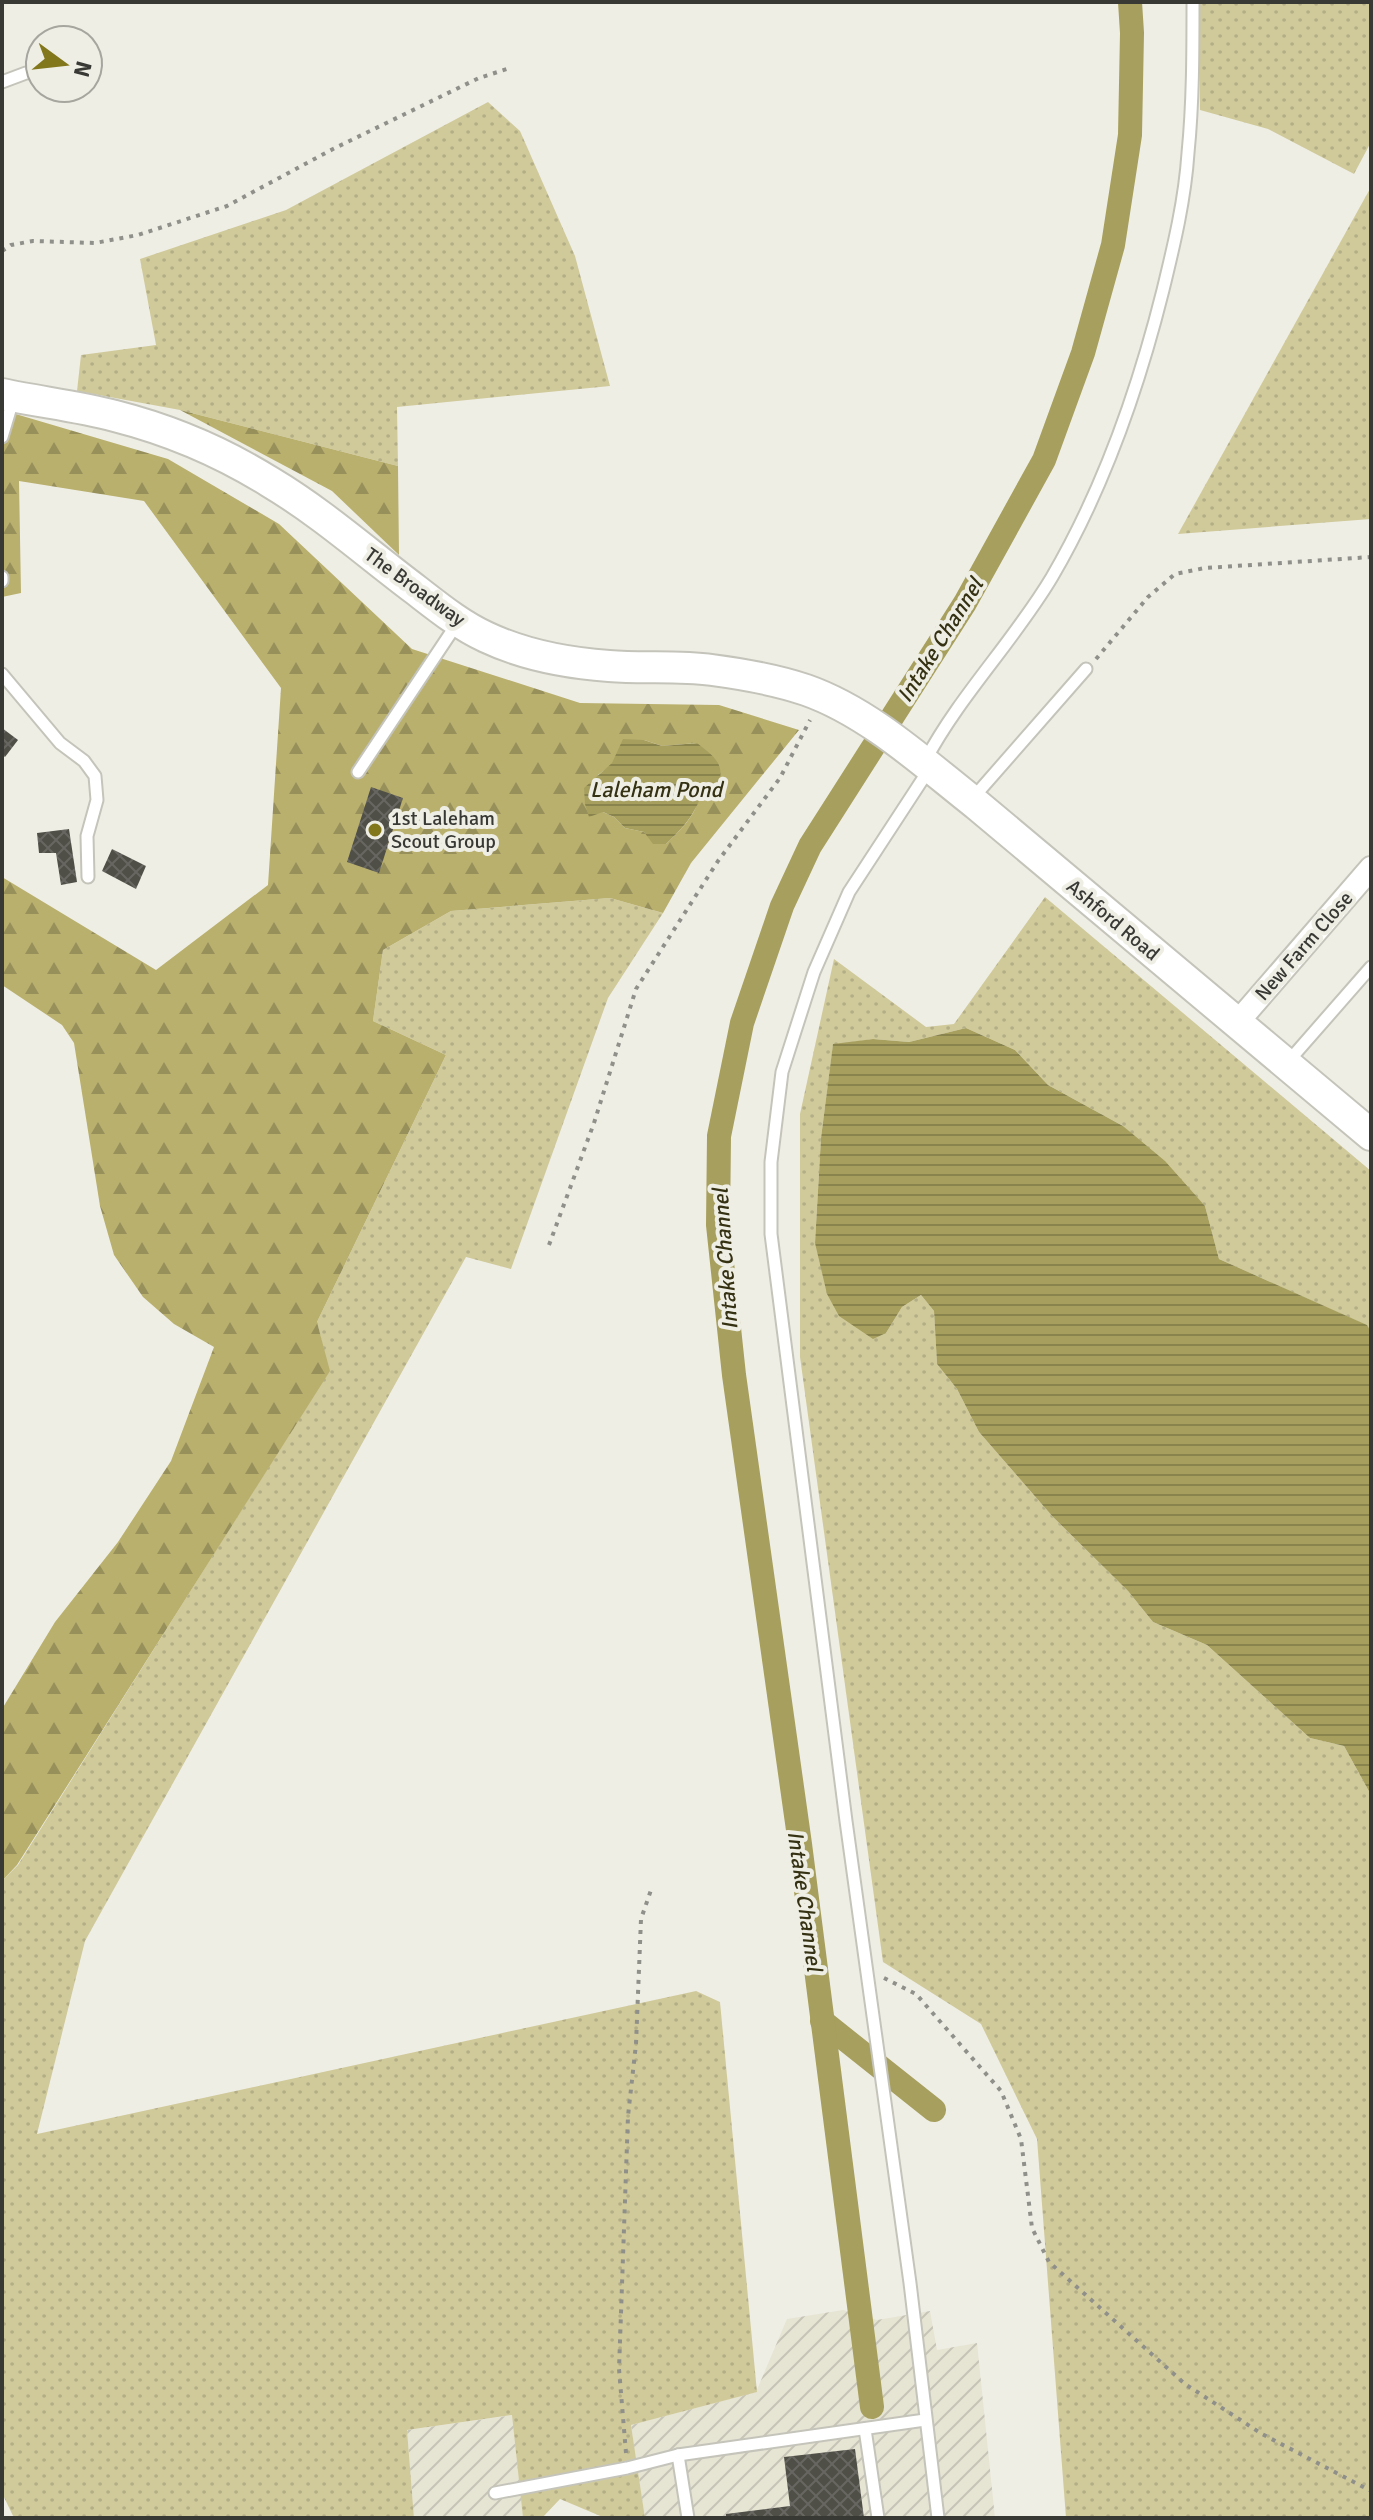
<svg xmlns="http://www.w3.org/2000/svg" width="1373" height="2520" viewBox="0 0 1373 2520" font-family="Signika,sans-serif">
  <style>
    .industrial { fill: url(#industrial-furrows) }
    .green { fill: url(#green-dots) }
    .forest { fill: url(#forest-firs); fill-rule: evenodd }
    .water { fill: url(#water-rules) }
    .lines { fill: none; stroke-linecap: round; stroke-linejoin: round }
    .canal { stroke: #a79f5d; stroke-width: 24 }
    .building { fill: url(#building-cross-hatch) }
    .lane-casing { stroke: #c5c4bb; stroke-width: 15 }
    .street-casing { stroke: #c5c4bb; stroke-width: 26 }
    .secondary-casing { stroke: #c5c4bb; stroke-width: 34 }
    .path { stroke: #90908a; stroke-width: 4; stroke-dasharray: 4 6; stroke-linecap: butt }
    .lane { stroke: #fff; stroke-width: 11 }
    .street { stroke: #fff; stroke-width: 22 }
    .secondary { stroke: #fff; stroke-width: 30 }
    .poi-dot { fill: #83771c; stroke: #efeee5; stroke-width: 3 }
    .labels { text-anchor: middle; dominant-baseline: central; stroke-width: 8; stroke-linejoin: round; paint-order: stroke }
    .street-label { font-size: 20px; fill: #383834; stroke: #efeee5 }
    .poi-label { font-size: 20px; fill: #383834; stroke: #efeee5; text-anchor: start }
    .water-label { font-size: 22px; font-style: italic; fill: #353113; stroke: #efeee5 }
  </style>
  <defs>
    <pattern id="industrial-furrows" width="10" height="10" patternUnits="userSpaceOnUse" patternTransform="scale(2)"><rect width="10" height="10" fill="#e6e4d3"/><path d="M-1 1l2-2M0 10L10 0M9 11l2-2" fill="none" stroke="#c6c4b6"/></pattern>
    <pattern id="green-dots" width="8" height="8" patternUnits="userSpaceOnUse" patternTransform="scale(2)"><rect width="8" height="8" fill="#d0ca9b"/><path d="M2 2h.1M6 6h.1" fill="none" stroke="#b3ae86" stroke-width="1.8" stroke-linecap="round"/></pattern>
    <pattern id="forest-firs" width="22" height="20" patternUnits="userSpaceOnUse" patternTransform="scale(2)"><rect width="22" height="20" fill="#b9b06e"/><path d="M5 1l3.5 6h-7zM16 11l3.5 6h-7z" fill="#97905b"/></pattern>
    <pattern id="water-rules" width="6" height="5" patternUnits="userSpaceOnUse" patternTransform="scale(2)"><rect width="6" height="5" fill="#a79f5d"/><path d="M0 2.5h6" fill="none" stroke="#89834e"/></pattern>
    <pattern id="building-cross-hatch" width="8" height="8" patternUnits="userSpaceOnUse" patternTransform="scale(2)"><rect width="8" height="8" fill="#504f47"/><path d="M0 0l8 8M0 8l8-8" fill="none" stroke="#676660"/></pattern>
  </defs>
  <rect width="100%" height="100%" fill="#efeee5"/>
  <!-- industrial -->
  <g class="industrial">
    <path d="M843,2310L877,2320L930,2311L937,2350L977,2343L995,2518H645L631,2425L756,2392L787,2319Z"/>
    <path d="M513,2415L523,2518H414L407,2430Z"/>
  </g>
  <!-- green -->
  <g class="green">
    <path d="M1199,2H1371V142L1354,174L1268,129L1200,110Z"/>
    <path d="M488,102L520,131L575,256L610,386L397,407L398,466L180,410L77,391L81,355L156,345L140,259L286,210Z"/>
    <path d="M1371,187V519L1178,534Z"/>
    <path d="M1045,897L1371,1171V1332L1366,1325L1219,1259L1205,1206L1123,1126L1048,1085L1015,1050L966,1028L909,1042L873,1039L833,1045L821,1138L815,1243L886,1333L902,1307L921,1295L934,1311L937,1364L957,1389L979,1432L1053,1517L1128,1591L1153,1622L1207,1645L1310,1738L1344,1746L1371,1795V2518H1066L1037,2139L981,2024L883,1962L800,1357V1114L834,959L926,1027L954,1024Z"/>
    <path d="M610,898L663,913L608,998L511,1269L466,1257L85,1941L37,2134L696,1991L720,2002L757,2392L631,2425L645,2518H605L560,2499L542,2518H523L512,2415L407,2430L414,2518H14L2,2493V1881L18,1865L329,1371L317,1322L446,1055L373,1021L383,950L451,911Z"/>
  </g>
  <!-- forest -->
  <g class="forest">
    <path d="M2,410L168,459L279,524L412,649L580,703L719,705L799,730L691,863L663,913L610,898L451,911L383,950L373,1021L446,1055L317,1322L330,1371L17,1865L2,1881V1709L55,1622L118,1542L171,1461L214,1347L174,1324L143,1297L114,1255L100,1206L74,1043L62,1025L2,985V877L156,970L268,885L281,688L144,501L19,481L21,593L2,597ZM644,740L662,746L697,743C700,797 708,805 666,844L644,832L625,828L614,817L603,812L598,775Z"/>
    <path d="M180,410L398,466L399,555L332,491Z"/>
  </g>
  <!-- water -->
  <g class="water">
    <path d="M623,739L644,740L662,746L697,743C720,761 725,765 717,794L700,799C692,818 681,830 666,844H653L644,832L625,828L614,817L603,812L589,817L585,804L584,788L612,763Z"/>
    <path d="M966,1028L1015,1050L1048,1085L1123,1126L1165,1161L1205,1206L1219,1259L1367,1325L1371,1332V1795L1344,1746L1310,1738L1207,1645L1153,1622L1128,1591L1053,1517L979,1432L957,1389L937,1364L934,1311L921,1295L902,1307L886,1333L873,1339L839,1316L827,1294L815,1243L821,1138L833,1044L873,1039L909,1042Z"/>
  </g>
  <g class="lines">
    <!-- canal -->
    <g class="canal">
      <path d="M822,2021L934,2110"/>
      <path d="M872,2407L800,1844L734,1375L718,1225L719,1136L742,1023L782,906L810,846L965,603L1044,460L1083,353L1113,245L1130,135L1132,33L1130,2"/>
    </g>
  </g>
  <!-- building -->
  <g class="building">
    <path d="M2,728L18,740L5,757L2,755Z"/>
    <path d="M371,787L403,798L379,873L347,862Z"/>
    <path d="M69,829L77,882L61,885L56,853H39L37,833Z"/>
    <path d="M112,849L146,866L136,889L102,871Z"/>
    <path d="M855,2449L864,2518H726V2514L790,2506L784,2457Z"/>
  </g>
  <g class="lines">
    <defs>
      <g id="lane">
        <path d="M2,82L26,73L40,72"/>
        <path d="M2,437L14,397"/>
        <path d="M2,577V581"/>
        <path d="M2,674L60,743L84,761L95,776L97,800L87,836L88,877"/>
        <path d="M925,761C960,695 1014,641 1052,577C1104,488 1138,390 1163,290C1174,245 1185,199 1188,153C1193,103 1193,52 1193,2"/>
        <path d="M930,768L849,892L814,972L782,1072L771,1162V1234L846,1821L910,2283L938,2518"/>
        <path d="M358,772L458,622"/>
        <path d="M973,798L1086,669"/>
        <path d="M1287,1063L1371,967"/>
        <path d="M865,2429L878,2518"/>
        <path d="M678,2455L688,2518"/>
        <path d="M495,2493L627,2468L678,2455L925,2420"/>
      </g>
      <path id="street" d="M1236,1024L1371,868"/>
      <path id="secondary" d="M2,394C39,402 78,406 115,416C170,430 222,452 270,482C322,513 368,554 416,590C438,607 460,625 486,637C524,655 567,663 609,666C643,669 677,665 712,670C742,674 777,680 806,690C869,712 925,764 976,804L1371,1135"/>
    </defs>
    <!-- lane casing -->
    <use href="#lane" class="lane-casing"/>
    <!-- street casing -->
    <use href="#street" class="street-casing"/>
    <!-- secondary casing -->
    <use href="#secondary" class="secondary-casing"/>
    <!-- path -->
    <g class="path">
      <path d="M2,251L11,245L33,241L95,243L138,235L227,206L333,149L479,78L510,68"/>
      <path d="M1096,659L1148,597L1175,574L1205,568L1371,557"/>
      <path d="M549,1245L594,1123L636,989L718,861L780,778L810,720"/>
      <path d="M884,1978L916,1994L1001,2091L1021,2139L1032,2228L1049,2262L1185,2384L1262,2434L1371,2491"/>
      <path d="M626,2453L619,2369L628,2116L636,2044L641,1919L652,1887"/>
    </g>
    <!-- lane -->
    <use href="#lane" class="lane"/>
    <!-- street -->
    <use href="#street" class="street"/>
    <!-- secondary -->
    <use href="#secondary" class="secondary"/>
  </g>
  <!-- markers -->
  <circle class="poi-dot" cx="375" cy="830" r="8"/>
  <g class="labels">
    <!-- street labels -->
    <g class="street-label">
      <text transform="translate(415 587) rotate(36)">The Broadway</text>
      <text transform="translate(1113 920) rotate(40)">Ashford Road</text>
      <text transform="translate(1304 946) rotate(-49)">New Farm Close</text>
    </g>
    <!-- poi labels -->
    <g class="poi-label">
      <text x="391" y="818">1st Laleham<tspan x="391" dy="23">Scout Group</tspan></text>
    </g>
    <!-- water labels -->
    <g class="water-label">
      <text transform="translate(940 640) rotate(-58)">Intake Channel</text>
      <text x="656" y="789">Laleham Pond</text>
      <text transform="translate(725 1259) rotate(-94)">Intake Channel</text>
      <text transform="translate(805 1901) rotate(82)">Intake Channel</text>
    </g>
  </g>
  <!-- border -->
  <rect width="1373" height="2520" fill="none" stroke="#383834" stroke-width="8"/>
  <!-- north arrow -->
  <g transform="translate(64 64) rotate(105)"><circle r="38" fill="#efeee5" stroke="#a6a59e" stroke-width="2"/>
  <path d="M0-6L14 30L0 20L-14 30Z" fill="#83771c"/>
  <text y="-12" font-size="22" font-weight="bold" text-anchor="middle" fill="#383834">N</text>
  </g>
</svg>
